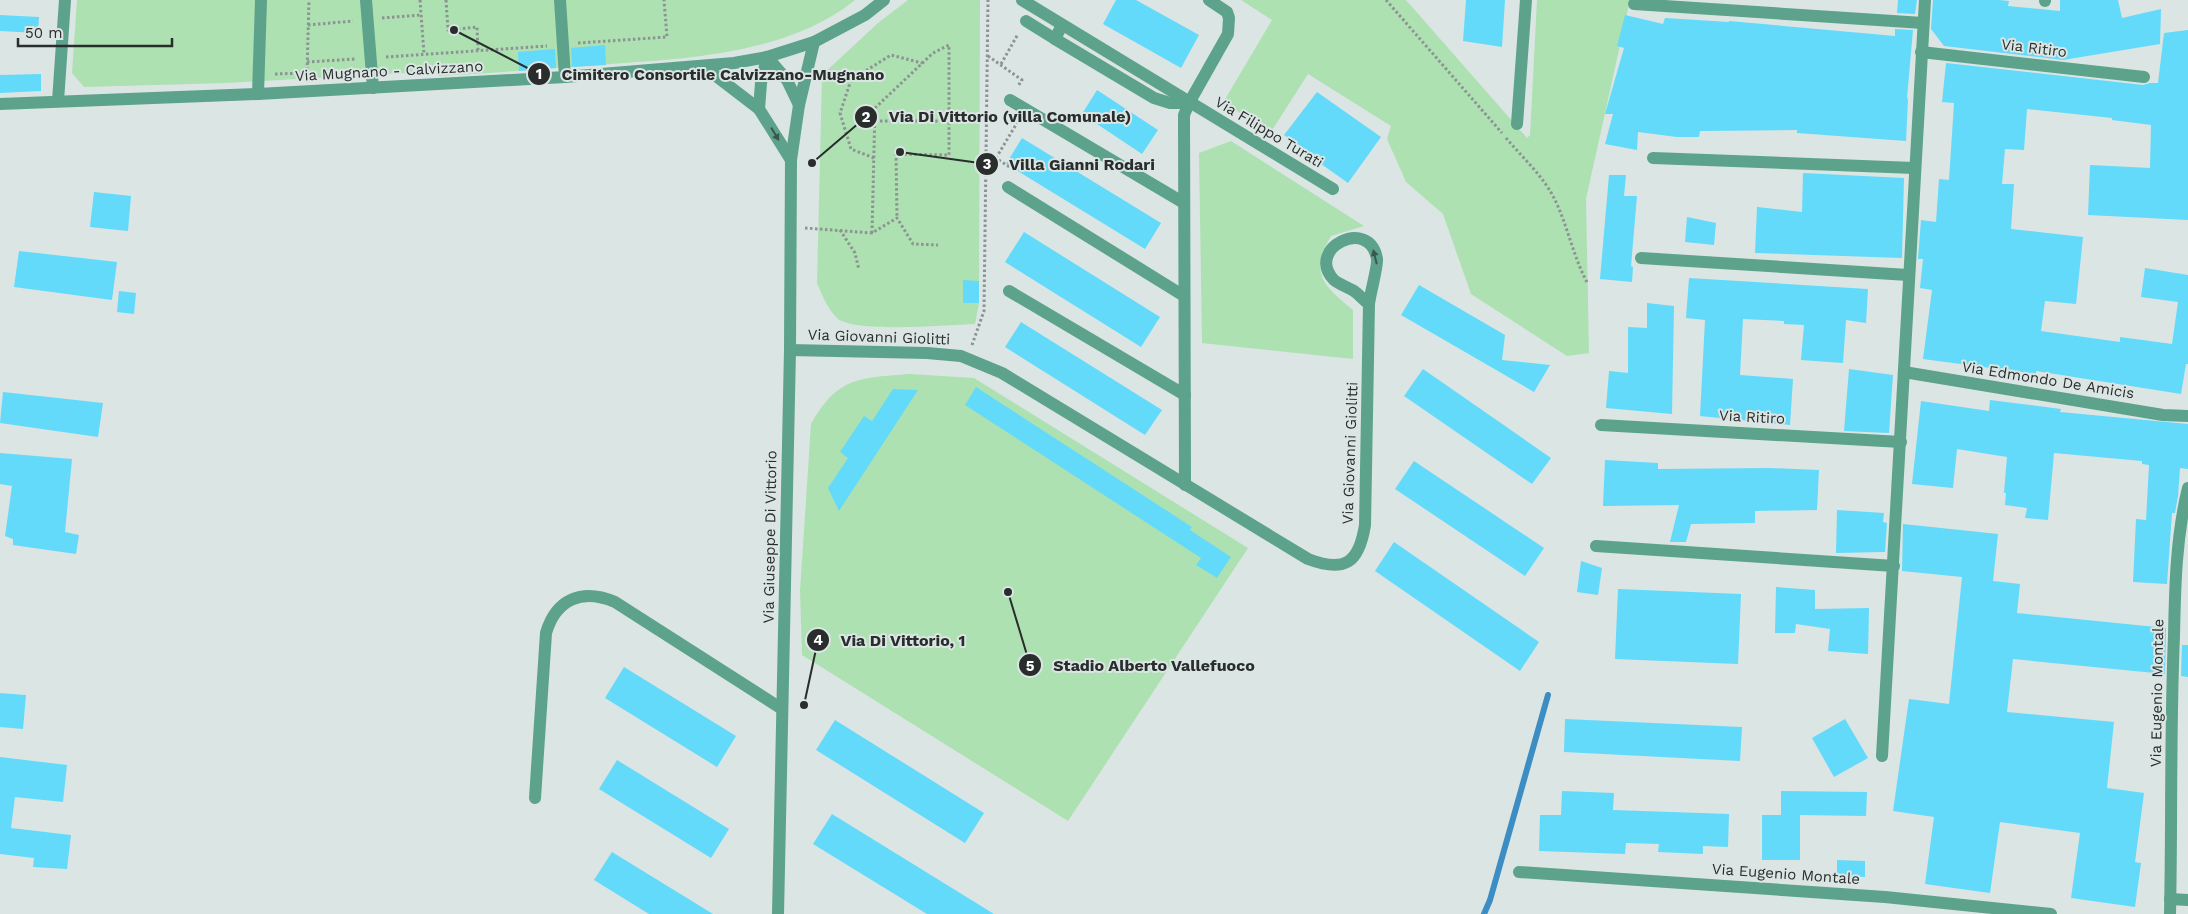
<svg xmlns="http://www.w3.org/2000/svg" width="2188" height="914" viewBox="0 0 2188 914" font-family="'Work Sans',sans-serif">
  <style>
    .green { fill: #aee1b2 }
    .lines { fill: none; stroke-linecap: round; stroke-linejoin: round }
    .stream { stroke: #3b8dc4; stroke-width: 6 }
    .building { fill: #63daf9 }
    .path { stroke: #8c9392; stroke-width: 3; stroke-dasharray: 2.5 2.5; stroke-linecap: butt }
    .minor { stroke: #5da28b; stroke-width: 12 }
    .oneway { fill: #3b564d }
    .labels { text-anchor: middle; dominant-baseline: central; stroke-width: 4; stroke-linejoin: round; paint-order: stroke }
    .street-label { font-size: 15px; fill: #292d2c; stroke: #dbe5e4 }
    .leader { fill: none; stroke: #292d2c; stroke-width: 2 }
    .callout-dot { fill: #292d2c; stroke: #dbe5e4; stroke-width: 2 }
    .mark-label { font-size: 15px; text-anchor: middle; font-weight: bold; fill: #fff }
    .callout-label { font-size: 16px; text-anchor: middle; font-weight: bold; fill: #292d2c; stroke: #dbe5e4; stroke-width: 4; stroke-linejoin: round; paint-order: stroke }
  </style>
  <rect width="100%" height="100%" fill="#dbe5e4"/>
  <!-- green -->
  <g class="green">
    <path d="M77,0H855C788,55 682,59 598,65C545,69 492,73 439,76V71L227,83L84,87L72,73Z"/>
    <path d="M908,0H980L979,303L975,324C948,325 858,333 838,319C828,310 822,295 817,283L822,75L878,23Z"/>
    <path d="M1241,0H1406L1527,138L1530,135L1537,0H1630L1586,199L1589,353L1567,356L1471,294L1443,214L1406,182L1387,139L1391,126L1308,74L1269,135L1224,101L1272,20Z"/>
    <path d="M1231,141L1364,226L1331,236C1309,274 1323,285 1353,310V359L1202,343L1199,153Z"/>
    <path d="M910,374L974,378L1248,548L1068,821L802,655L800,591L811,424C838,376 860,378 910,374Z"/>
  </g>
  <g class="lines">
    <!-- stream -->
    <path class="stream" d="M1484,914L1490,900L1548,695"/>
  </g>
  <!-- building -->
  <g class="building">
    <path d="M1116,0H1136L1199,35L1181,68L1103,24Z"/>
    <path d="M1466,0H1505L1502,47L1463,41Z"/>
    <path d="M1898,0H1917L1915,14L1897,13Z"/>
    <path d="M1933,0H1999L2009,1L2008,6L2060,11V0H2118L2122,18L2161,9L2160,44L2063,60L1944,46L1931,29Z"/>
    <path d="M0,15L39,17L38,33L0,31Z"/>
    <path d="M1625,15L1663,24L1665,18L1729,22V21L1895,36V29L1913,30L1907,98L1908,99L1906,141L1797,133V130L1700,131L1699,137H1677L1638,132L1637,150L1605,144L1613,114H1605L1624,48L1617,46Z"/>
    <path d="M2188,30V220L2088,215L2090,165L2150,168L2151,125L2112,120V118L2027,109L2024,150L2005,149L2002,184H2014L2011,229L2083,237L2076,304L2045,301L2041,331L2120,342V337L2172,344L2178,302L2141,297L2145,268L2188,275V364H2186L2181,394L2036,371V374L1923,359L1932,290L1920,288L1923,259H1918L1921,220L1936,222L1939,179L1949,180L1954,103L1942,102L1946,63L2143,85L2150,83H2158L2164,33Z"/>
    <path d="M605,45L606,65L572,67L571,48Z"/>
    <path d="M555,49L556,68L519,71L518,52Z"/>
    <path d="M41,74V91L0,93V75Z"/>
    <path d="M1097,90L1158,130L1142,154L1082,114Z"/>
    <path d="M1317,92L1381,137L1348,183L1310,156L1311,153L1284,135Z"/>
    <path d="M1022,138L1161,223L1145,249L1006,164Z"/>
    <path d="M1803,173L1904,178L1902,258L1755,253L1757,207L1802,212Z"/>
    <path d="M1609,175H1626L1624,196H1637L1631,266L1633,267L1632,282L1600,279Z"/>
    <path d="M94,192L131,196L128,231L90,227Z"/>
    <path d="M1687,217L1716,223L1714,245L1685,242Z"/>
    <path d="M1024,232L1160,317L1141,347L1005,262Z"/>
    <path d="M19,251L117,262L112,300L14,287Z"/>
    <path d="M1689,278L1868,289L1866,323L1846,320L1843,363L1801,360L1804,325L1784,324V321L1743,319L1740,375L1793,379L1790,425L1700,416L1705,320L1686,318Z"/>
    <path d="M963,280L979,281V303H963Z"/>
    <path d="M1419,285L1505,335L1502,360L1550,365L1534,392L1401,315Z"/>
    <path d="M119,291L136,293L134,314L117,312Z"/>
    <path d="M1647,303L1674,306L1672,414L1606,408L1609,371L1628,373V327L1647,328Z"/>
    <path d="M1021,322L1162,410L1145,435L1005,347Z"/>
    <path d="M1423,369L1551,458L1532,484L1404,396Z"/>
    <path d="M1849,369L1893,375L1889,433L1844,431Z"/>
    <path d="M976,387L1192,527L1190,530L1231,557L1217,578L1196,565L1201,558L965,405Z"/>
    <path d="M893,389L918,390L839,511L828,488L848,458L840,452L864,416L872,421Z"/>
    <path d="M3,392L103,403L98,437L0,423Z"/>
    <path d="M1990,400L2061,409L2060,412L2188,424V469L2180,468L2178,496L2175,513H2172L2167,584L2133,582L2136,519L2146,520L2149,465L2142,464V461L2054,453L2048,520L2025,518L2027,508L2005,505L2006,493H2004L2007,457L1957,449L1953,488L1912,484L1921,401L1989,411Z"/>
    <path d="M0,453L72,459L65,532L79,535L76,554L13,545V539L5,536L12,486L0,484Z"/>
    <path d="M1605,460L1658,463V469L1770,468L1819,470L1817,510L1755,511V523L1691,524L1686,542H1670L1679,505L1603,506Z"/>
    <path d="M1414,461L1544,548L1525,576L1395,489Z"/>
    <path d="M1837,510L1884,513L1883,522L1887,523L1885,552L1836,553Z"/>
    <path d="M1903,524L1998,534L1993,581L2020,584L2017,613L2166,628L2165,674L2013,659L2007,712L2114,722L2107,788L2144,793L2135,862L2141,863L2135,907L2071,898L2080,833L2000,822L1990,893L1925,884L1934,817L1893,811L1909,699L1949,704L1962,577L1902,571Z"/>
    <path d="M1394,542L1539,642L1520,671L1375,571Z"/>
    <path d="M1581,561L1602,568L1598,595L1577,592Z"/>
    <path d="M1776,587L1815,590V609L1869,608L1868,654L1828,651L1830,629L1796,624L1795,633H1775Z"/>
    <path d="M1618,589L1741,594L1738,664L1615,659Z"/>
    <path d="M2182,645H2188V677L2181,676Z"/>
    <path d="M624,667L736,736L717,767L605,698Z"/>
    <path d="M0,693L26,695L23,729L0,727Z"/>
    <path d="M1565,719L1742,727L1740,761L1564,752Z"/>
    <path d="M1845,719L1868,758L1834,777L1812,738Z"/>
    <path d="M835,720L984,813L965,843L816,750Z"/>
    <path d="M0,757L67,765L63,802L15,797L11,828L71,835L67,869L33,867L34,858L0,854Z"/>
    <path d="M617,760L729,829L711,858L599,789Z"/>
    <path d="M1562,791L1614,793L1613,810L1729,814L1728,847L1703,846V854L1658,852L1659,844L1626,843L1625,854L1539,851L1540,815H1561Z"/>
    <path d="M1781,791L1867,792L1866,816L1800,815V860H1762V815H1781Z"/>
    <path d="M832,814L994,914H927L813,844Z"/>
    <path d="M612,852L713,914H649L594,880Z"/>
    <path d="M1837,860L1865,861V877L1837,876Z"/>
  </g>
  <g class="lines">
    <!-- path -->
    <g class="path">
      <path d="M420,0L424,54"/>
      <path d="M446,0L448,30L477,27L478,50"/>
      <path d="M1386,0L1502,133"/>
      <path d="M382,18L421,15"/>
      <path d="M308,25L353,21"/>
      <path d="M578,43L667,37L664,0"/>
      <path d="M988,56L1022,80L1018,86"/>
      <path d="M386,57L547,46"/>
      <path d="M307,62L355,59"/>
      <path d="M1001,64L1018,34"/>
      <path d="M275,74L307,73L309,0"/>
      <path d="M875,121H973"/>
      <path d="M1506,138C1522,157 1543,176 1554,198C1568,226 1573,257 1588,284"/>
      <path d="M986,152L1016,171"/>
      <path d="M874,158L851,149L840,113L851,80L891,55L922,63"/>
      <path d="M996,158L1017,123"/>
      <path d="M805,228L872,233L897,218L913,244L938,245"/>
      <path d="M840,230L855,253L859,270"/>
      <path d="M872,233L875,108L933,53L949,45V155L896,154L897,218"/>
      <path d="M972,345L984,311L988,0"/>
    </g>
    <!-- minor -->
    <g class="minor">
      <path d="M366,0L373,88"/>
      <path d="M560,0L565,77"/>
      <path d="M1022,0L1333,189"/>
      <path d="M2045,1V0"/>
      <path d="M1634,4L1923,23"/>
      <path d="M1026,21L1055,39"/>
      <path d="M1062,25L1055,39L1154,98L1170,103H1188"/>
      <path d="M1921,52L2144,77"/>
      <path d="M767,57L787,80L799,105"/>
      <path d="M703,66L759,109L791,160"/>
      <path d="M258,94L261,0"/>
      <path d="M1010,100L1184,203"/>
      <path d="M58,101L65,0"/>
      <path d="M0,104L258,94L565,77L734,63L767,57L814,42L865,15L884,0"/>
      <path d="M759,109L761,83L767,57"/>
      <path d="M1517,124L1526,0"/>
      <path d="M1653,158L1914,168"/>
      <path d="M1008,187L1184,296"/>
      <path d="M1641,258L1908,275"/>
      <path d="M1009,291L1185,395"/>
      <path d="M790,350L927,353L961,356L1002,373L1308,559C1345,573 1359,563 1365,525L1369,304C1370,294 1378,266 1377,259C1370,216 1304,248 1334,280C1340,285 1348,287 1354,291C1360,295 1363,300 1369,304"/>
      <path d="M1904,372L2163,415L2188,416"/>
      <path d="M1601,425L1901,442"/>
      <path d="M1185,485L1184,115L1189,103L1228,34L1229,18L1227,12L1209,0"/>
      <path d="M1596,546L1894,566"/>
      <path d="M1882,756L1925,0"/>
      <path d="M535,798L546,633C556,599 582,588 615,602L782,709"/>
      <path d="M1519,872L1885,897L2051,914"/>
      <path d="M2170,899L2188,900"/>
      <path d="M778,914L790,350L791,160L799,105L814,42"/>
      <path d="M2170,914C2172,821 2170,728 2174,636C2175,586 2176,537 2188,488"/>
    </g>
  </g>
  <!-- one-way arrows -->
  <defs><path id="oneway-solid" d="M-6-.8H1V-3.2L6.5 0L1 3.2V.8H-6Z" transform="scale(1.25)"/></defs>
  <g class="oneway">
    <use href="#oneway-solid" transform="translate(775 134) rotate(59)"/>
    <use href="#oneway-solid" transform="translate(1375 257) rotate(-104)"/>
  </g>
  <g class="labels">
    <!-- street labels -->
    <g class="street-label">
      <text transform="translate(2034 48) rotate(7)">Via Ritiro</text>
      <text transform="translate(389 71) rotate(-3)">Via Mugnano - Calvizzano</text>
      <text transform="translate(1269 132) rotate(31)">Via Filippo Turati</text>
      <text transform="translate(879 337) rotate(2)">Via Giovanni Giolitti</text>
      <text transform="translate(2048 380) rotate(9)">Via Edmondo De Amicis</text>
      <text transform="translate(1752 417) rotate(3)">Via Ritiro</text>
      <text transform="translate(1350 453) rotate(-88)">Via Giovanni Giolitti</text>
      <text transform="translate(770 537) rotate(-89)">Via Giuseppe Di Vittorio</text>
      <text transform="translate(2157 693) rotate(-89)">Via Eugenio Montale</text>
      <text transform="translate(1786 874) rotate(4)">Via Eugenio Montale</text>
    </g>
  </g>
  <!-- callouts -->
  <path class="leader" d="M454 30L539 74M812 163L866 117M900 152L987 164M804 705L818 640M1008 592L1030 665"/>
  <g class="callout-dot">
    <circle cx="454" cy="30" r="5"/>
    <circle cx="812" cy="163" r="5"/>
    <circle cx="900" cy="152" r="5"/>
    <circle cx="804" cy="705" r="5"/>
    <circle cx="1008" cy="592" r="5"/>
    <circle cx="539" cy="74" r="12"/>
    <circle cx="866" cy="117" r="12"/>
    <circle cx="987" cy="164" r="12"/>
    <circle cx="818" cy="640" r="12"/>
    <circle cx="1030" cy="665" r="12"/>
  </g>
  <g class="mark-label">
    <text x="539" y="79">1</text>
    <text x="866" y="122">2</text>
    <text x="987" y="169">3</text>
    <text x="818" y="645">4</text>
    <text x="1030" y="671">5</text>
  </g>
  <g class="callout-label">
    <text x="723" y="80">Cimitero Consortile Calvizzano-Mugnano</text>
    <text x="1010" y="122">Via Di Vittorio (villa Comunale)</text>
    <text x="1082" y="170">Villa Gianni Rodari</text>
    <text x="903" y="646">Via Di Vittorio, 1</text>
    <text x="1154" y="671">Stadio Alberto Vallefuoco</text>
  </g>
  <!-- scale -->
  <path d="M18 38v8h154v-8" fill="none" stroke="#292d2c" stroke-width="2.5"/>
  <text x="25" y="38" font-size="15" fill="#292d2c" stroke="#dbe5e4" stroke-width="4" paint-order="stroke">50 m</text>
</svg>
